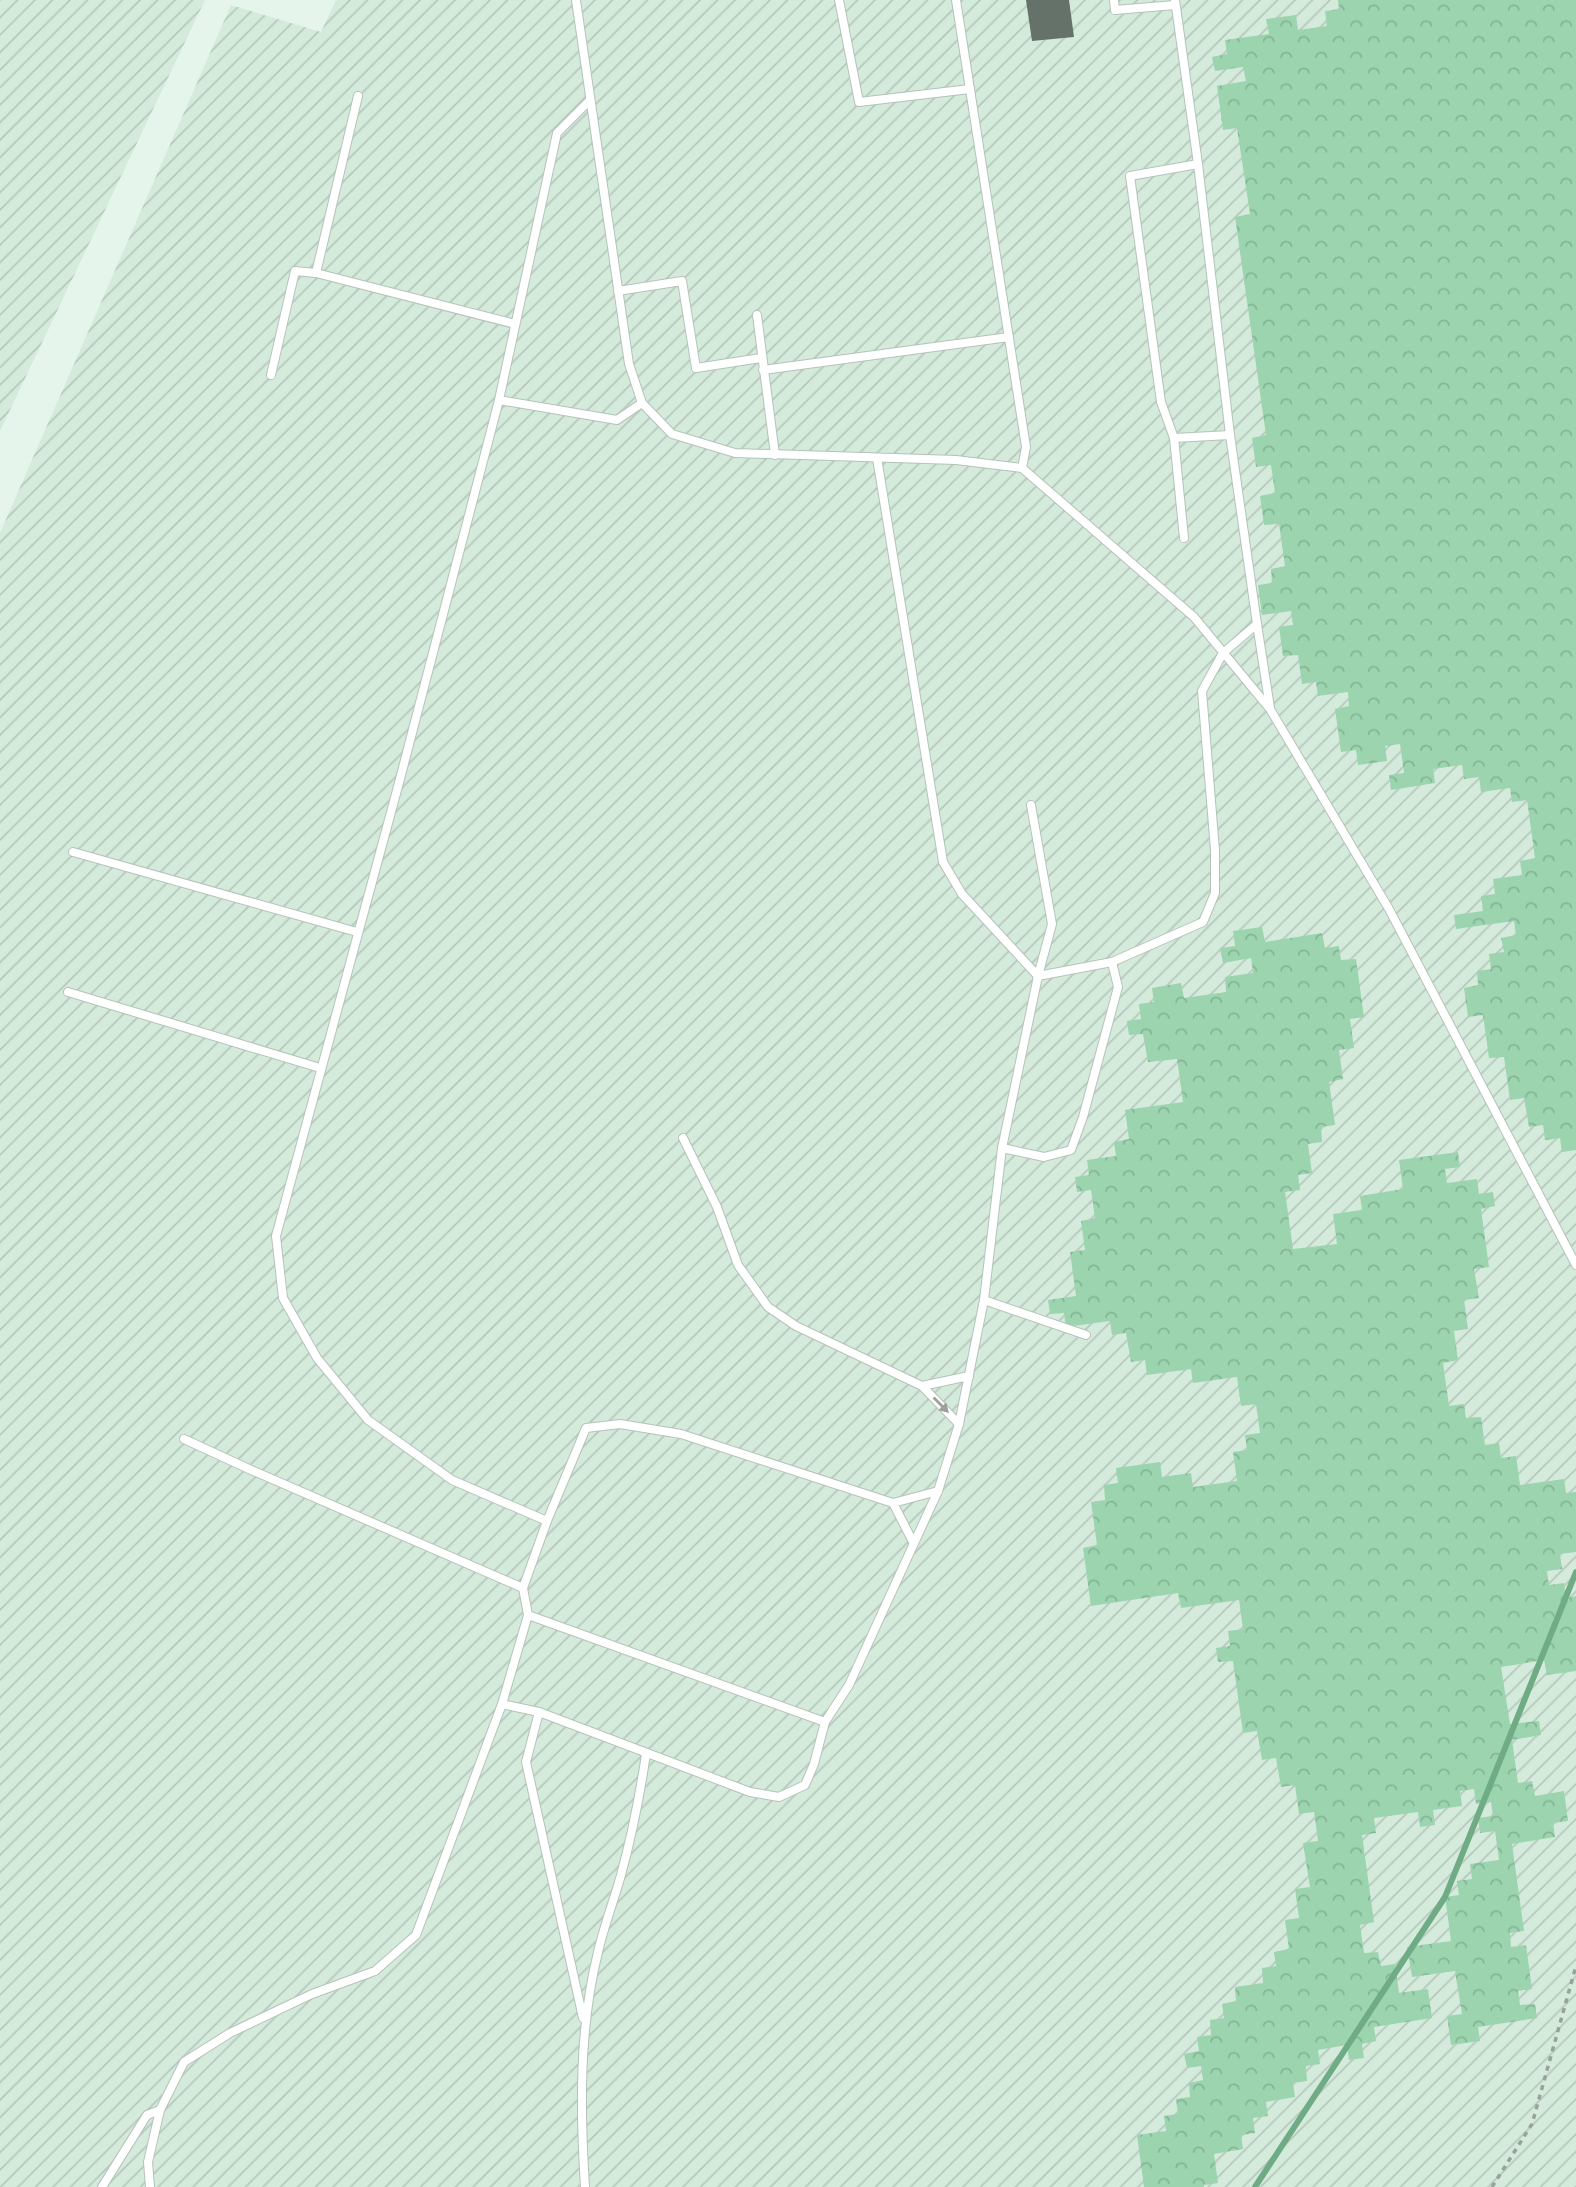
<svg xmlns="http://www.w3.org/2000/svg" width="1576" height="2187" viewBox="0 0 1576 2187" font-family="'DejaVu Sans',sans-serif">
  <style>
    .industrial { fill: url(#industrial-furrows) }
    .forest { fill: url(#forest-crowns) }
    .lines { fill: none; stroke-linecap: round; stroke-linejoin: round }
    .stream { stroke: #6fac86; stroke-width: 6 }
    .building { fill: #657269 }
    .service-casing { stroke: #b4c3b9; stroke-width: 10 }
    .path { stroke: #96a29a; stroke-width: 3.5; stroke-dasharray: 5 5; stroke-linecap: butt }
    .service { stroke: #fff; stroke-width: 8 }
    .oneway { fill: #9ea09e }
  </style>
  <defs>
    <pattern id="industrial-furrows" width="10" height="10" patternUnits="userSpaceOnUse" patternTransform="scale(1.75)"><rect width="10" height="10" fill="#d4ebdc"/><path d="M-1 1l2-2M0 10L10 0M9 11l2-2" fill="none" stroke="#b5c8bc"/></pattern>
    <pattern id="forest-crowns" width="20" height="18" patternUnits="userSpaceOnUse" patternTransform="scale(1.75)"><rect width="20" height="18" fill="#9bd4af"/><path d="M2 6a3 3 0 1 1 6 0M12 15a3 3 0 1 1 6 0" fill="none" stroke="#84b595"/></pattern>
  </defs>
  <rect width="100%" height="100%" fill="#e6f5eb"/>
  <!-- industrial -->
  <g class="industrial">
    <path d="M0,0H205L0,431Z"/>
    <path d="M336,0H1576V2187H0V533L231,5L321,32Z"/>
  </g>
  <!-- forest -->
  <g class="forest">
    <path d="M1338,0H1576V1150L1562,1152L1560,1138L1545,1140L1543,1125L1529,1127L1524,1098L1510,1100L1504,1057L1489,1058L1483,1015L1468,1017L1464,988L1478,985L1477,971L1491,969L1489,954L1504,952L1501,938L1516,935L1514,921L1456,929L1454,915L1483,911L1481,896L1495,894L1493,879L1522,875L1520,861L1535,858L1527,800L1512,802L1510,788L1481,792L1479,777L1464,779L1462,765L1433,769L1435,783L1391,790L1389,775L1404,773L1400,744L1385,746L1387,761L1358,765L1356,750L1341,752L1335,709L1349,706L1348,692L1318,696L1316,682L1302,684L1298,655L1283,656L1279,627L1293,625L1291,611L1262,615L1258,585L1272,583L1271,569L1285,566L1279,524L1264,525L1260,496L1275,493L1271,465L1256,467L1252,438L1266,435L1235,217L1250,214L1237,128L1223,130L1217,86L1246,81L1243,67L1215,71L1212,57L1227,54L1225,40L1269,34L1266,19L1296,15L1298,30L1327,26L1325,11L1339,9Z"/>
    <path d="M1262,927L1265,942L1322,933L1325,948L1339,946L1341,960L1356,959L1364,1017L1350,1019L1354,1048L1339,1050L1343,1079L1329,1082L1335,1125L1321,1127L1322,1142L1308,1144L1312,1173L1298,1175L1300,1190L1285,1192L1293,1249L1337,1244L1333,1214L1362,1210L1360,1196L1403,1189L1399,1160L1458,1152L1460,1167L1445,1169L1447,1183L1477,1179L1479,1194L1493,1192L1495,1206L1481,1209L1489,1267L1474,1269L1479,1298L1464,1300L1468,1329L1454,1331L1458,1360L1443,1363L1449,1406L1464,1404L1466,1418L1481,1417L1485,1445L1499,1443L1501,1458L1516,1456L1520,1485L1564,1479L1566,1493L1576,1492V1552L1560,1554L1562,1569L1547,1571L1549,1585L1564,1583L1566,1598L1576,1596V1671L1547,1675L1544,1660L1501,1667L1510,1724L1539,1721L1541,1735L1512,1740L1518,1783L1532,1781L1535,1796L1564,1791L1568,1821L1553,1823L1555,1837L1512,1844L1524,1931L1510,1933L1511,1947L1526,1945L1532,1989L1518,1991L1520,2005L1535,2004L1537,2018L1478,2027L1480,2041L1451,2045L1447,2016L1462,2014L1455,1971L1412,1977L1407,1947L1451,1941L1445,1897L1459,1895L1457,1881L1472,1879L1470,1864L1499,1860L1495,1831L1480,1833L1478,1818L1493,1816L1491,1802L1476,1804L1474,1789L1460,1791L1462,1806L1433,1810L1435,1825L1420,1827L1418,1812L1374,1818L1376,1833L1362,1835L1374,1922L1360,1925L1364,1953L1378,1952L1381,1966L1395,1964L1399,1993L1428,1989L1432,2018L1374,2027L1376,2041L1362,2044L1364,2058L1349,2060L1347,2045L1318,2050L1320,2064L1306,2066L1307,2081L1293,2083L1295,2097L1266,2102L1268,2116L1253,2118L1255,2133L1241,2135L1243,2149L1214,2154L1218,2183L1204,2185V2187H1144L1137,2135L1166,2131L1164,2116L1178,2114L1176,2099L1190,2097L1189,2083L1203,2080L1201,2066L1187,2068L1184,2054L1199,2051L1197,2037L1211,2035L1210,2020L1224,2018L1222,2004L1236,2001L1235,1987L1263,1983L1262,1968L1276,1966L1274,1952L1289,1949L1285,1920L1299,1918L1295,1889L1310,1887L1303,1843L1318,1841L1314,1812L1299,1814L1295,1785L1281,1787L1276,1758L1262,1760L1257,1731L1243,1733L1233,1661L1218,1662L1216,1648L1230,1646L1228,1631L1243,1629L1239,1600L1181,1608L1178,1593L1091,1606L1083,1548L1097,1545L1091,1502L1105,1500L1104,1485L1118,1483L1116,1468L1160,1462L1162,1477L1191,1473L1193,1487L1237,1481L1233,1452L1247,1450L1245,1435L1260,1433L1256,1404L1241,1406L1237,1377L1193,1383L1191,1369L1147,1375L1145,1360L1131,1362L1126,1333L1112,1335L1110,1321L1066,1327L1064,1313L1050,1314L1048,1300L1076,1296L1070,1252L1085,1250L1081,1221L1095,1218L1091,1190L1077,1192L1075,1177L1089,1175L1087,1160L1116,1156L1114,1142L1129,1139L1125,1110L1183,1102L1177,1059L1148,1062L1143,1034L1129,1035L1127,1021L1141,1019L1139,1004L1154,1002L1152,988L1181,983L1184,998L1226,992L1225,977L1253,973L1251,958L1223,963L1220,948L1235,946L1233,931Z"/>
  </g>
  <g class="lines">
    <!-- stream -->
    <path class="stream" d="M1255,2187L1445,1897L1576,1572"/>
  </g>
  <!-- building -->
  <path class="building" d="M1026,0H1069L1074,37L1032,41Z"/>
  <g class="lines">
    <defs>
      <g id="service">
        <path d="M576,0L629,364L642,403L672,434L735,453L956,460L1022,468L1194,617L1270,709L1389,909L1576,1265"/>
        <path d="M839,0L859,102L970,89"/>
        <path d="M956,0L1026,447L1022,468"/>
        <path d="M1114,0L1115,10L1175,5"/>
        <path d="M1175,0L1198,164L1230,435L1257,624"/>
        <path d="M316,273L358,96"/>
        <path d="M618,291L682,281L696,368L761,358"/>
        <path d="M757,315L775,455"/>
        <path d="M763,370L1009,337"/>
        <path d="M271,375L295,271L316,273L515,324"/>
        <path d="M499,400L617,420L642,403"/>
        <path d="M1174,438L1230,435"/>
        <path d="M877,458L943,862L962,894L1038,976"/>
        <path d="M1184,538L1174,438L1161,402L1130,176L1198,164"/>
        <path d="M73,852L357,932"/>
        <path d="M1038,976L1112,962L1203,922L1215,893V850L1202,691L1223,653L1257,624L1270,708"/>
        <path d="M68,992L320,1068"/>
        <path d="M683,1138L717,1207L738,1265L768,1307L796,1326L922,1386"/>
        <path d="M1002,1148L1044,1157L1071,1150L1083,1117L1118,987L1112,962"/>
        <path d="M984,1300L1086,1335"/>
        <path d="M959,1424L922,1386L969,1376"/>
        <path d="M184,1439L249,1469L523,1588"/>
        <path d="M547,1521L452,1480L368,1420L317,1358L283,1298L276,1236L400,779L499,400L557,133L590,100"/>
        <path d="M913,1542L893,1503L938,1491"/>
        <path d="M528,1615L502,1704L539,1712L750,1792L779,1797L805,1785L814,1764L825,1722L849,1685L938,1491L959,1424L984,1300L1002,1148L1038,976L1052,924L1031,805"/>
        <path d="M539,1712L526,1762L583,2018"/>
        <path d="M825,1722L528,1615L523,1588L547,1521L586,1428L620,1424L681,1434L893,1503"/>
        <path d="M102,2187L147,2115L160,2110"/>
        <path d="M150,2187L148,2162L160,2110L184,2062L230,2033L312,1994L375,1971L416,1935L502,1704"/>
        <path d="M585,2187C580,2109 579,2028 598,1952C604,1926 614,1900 621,1875C632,1835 640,1794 646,1754"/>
      </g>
    </defs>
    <!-- service casing -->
    <use href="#service" class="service-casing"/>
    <!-- path -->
    <path class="path" d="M1492,2187L1532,2124L1576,1966"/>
    <!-- service -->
    <use href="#service" class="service"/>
  </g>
  <!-- one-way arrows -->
  <defs><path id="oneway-solid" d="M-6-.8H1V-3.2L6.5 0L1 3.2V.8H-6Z" transform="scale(1.75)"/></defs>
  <use class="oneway" href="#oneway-solid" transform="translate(941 1405) rotate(45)"/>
</svg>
